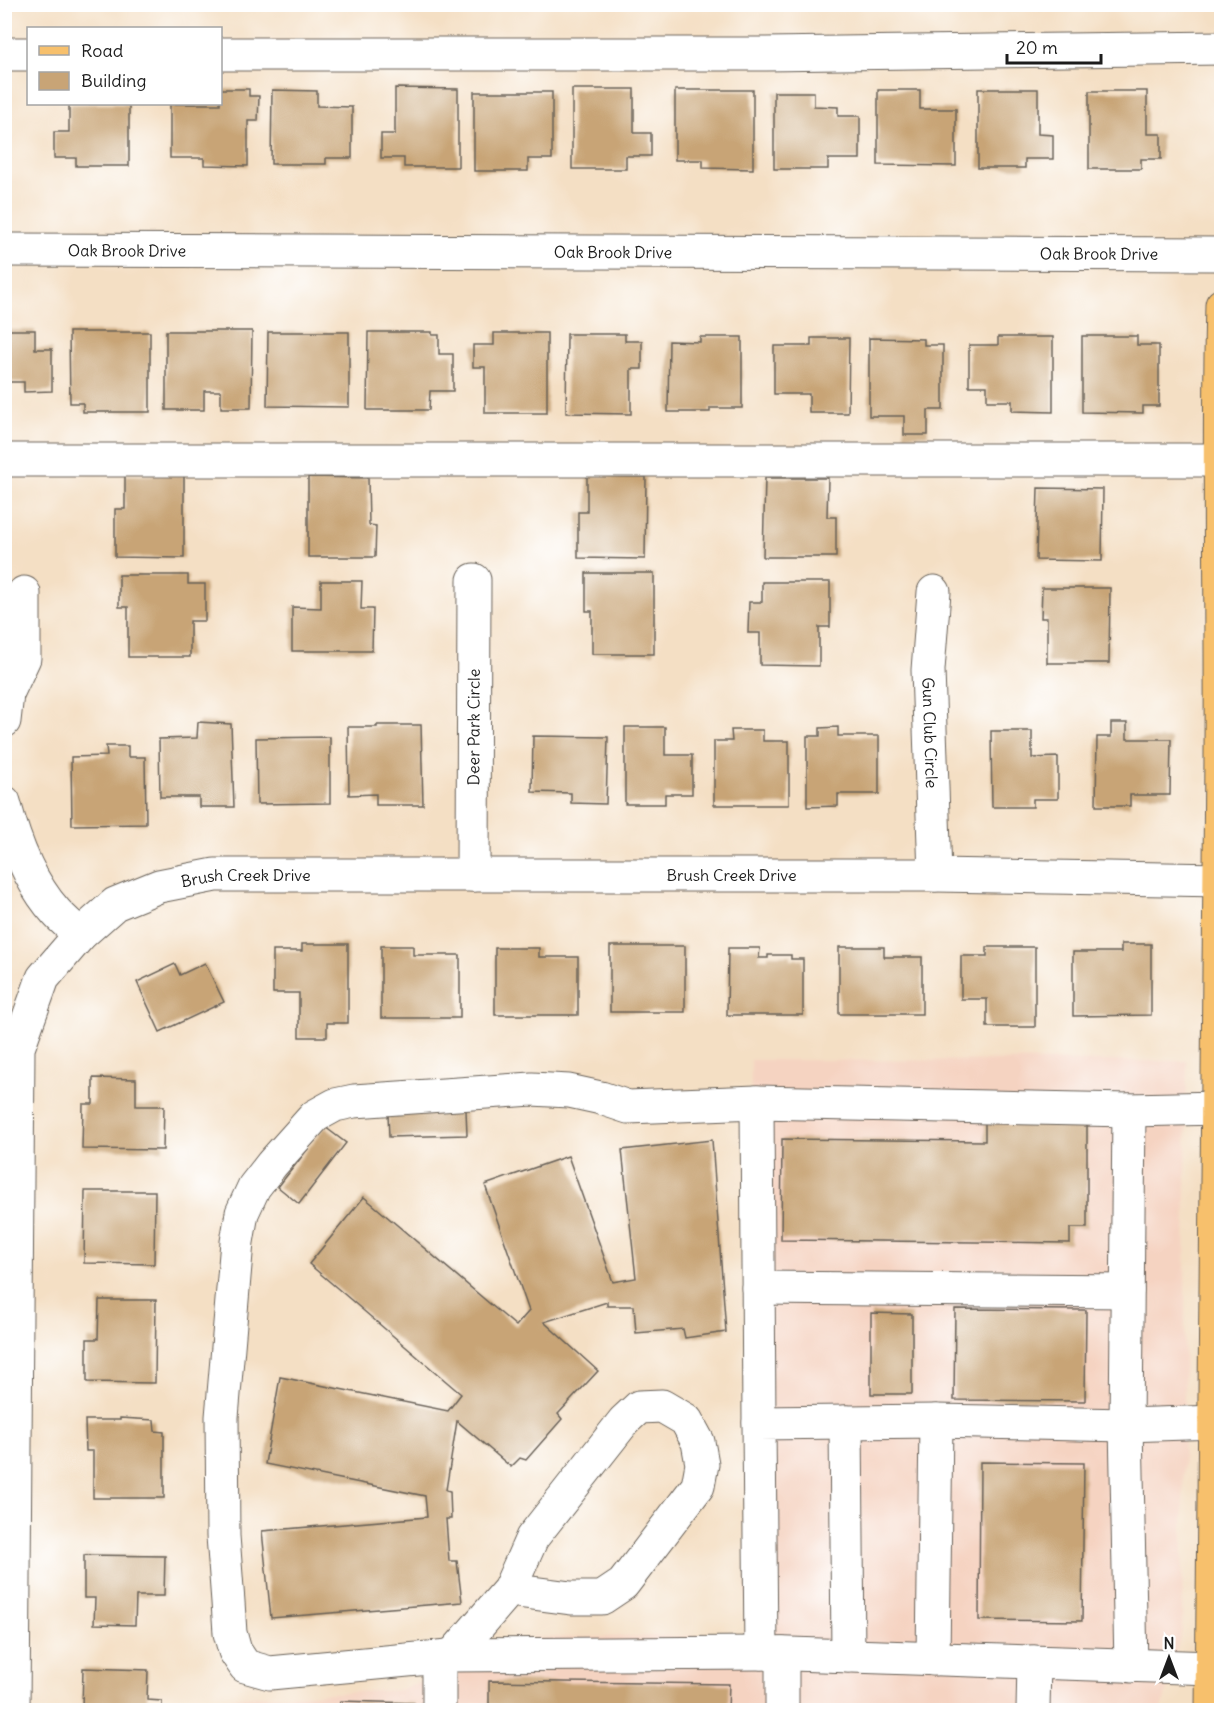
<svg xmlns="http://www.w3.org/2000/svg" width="1226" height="1715" viewBox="0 0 1226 1715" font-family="Delius,sans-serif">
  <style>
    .built { fill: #f5d3c1 }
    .building { fill: #c8a476 }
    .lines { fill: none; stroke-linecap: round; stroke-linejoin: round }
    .minor-casing { stroke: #686057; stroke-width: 35 }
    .major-casing { stroke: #686057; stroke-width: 35 }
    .minor { stroke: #fff; stroke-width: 33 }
    .major { stroke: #f7c06c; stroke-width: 33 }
    .labels { text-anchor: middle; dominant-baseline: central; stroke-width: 5; stroke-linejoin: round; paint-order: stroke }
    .street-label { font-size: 16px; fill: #1c1c1c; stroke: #fff }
  </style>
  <rect width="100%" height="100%" fill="#fff"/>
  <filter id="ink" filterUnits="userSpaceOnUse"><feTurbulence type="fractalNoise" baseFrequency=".0167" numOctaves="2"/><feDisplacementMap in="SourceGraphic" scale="12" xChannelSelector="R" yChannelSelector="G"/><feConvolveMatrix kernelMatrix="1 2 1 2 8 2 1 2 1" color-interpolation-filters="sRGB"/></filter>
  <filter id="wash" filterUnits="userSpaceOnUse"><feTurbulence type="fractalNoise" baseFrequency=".008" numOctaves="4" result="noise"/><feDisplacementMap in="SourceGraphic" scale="24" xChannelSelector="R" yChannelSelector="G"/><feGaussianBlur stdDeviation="1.35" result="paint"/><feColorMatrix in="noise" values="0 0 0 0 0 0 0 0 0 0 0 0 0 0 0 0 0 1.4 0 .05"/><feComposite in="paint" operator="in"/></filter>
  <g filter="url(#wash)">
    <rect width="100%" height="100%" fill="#f4dfc4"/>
    <!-- built -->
    <path class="built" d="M751,1060L1187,1061L1182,1629L1162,1710H198L199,1699L399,1690L529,1638L746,1635Z"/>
    <g id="blocks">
      <!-- building -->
      <g class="building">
        <rect x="984" y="4" width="36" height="6"/>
        <rect x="1039" y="4" width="31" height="5"/>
        <path d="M395,88L458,89V167H404V158H381V134H395Z"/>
        <path d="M220,89H249V96H259L258,121H248V166L204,165V158H170V104H220Z"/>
        <path d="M572,89H634V133H651V156H626V169H572Z"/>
        <path d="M978,89H1038V134L1053,135V159H1025V168H978Z"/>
        <path d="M272,90L317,91V106L352,107V158H326V164H271Z"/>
        <path d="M675,90H753V169L703,168V160H675Z"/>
        <path d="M878,90H920V109H956V166L878,165Z"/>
        <path d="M1089,91H1147V134H1161V159H1141V169H1089Z"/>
        <path d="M474,92H552V159H528V171H474Z"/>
        <path d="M774,92H814V106L838,107V116H860V159H828V169H774Z"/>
        <path d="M69,104H129V166H76V158H54V132H69Z"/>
        <path d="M4,330H35V349H52V391L24,392V382H4Z"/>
        <path d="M166,331H252L251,408H221V391H204V410H166Z"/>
        <path d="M69,332H150V412H83V403H70Z"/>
        <path d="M268,332H349V407L267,406Z"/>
        <path d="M368,332H432V335H439V354H453V391H430L429,410H367Z"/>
        <path d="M494,333H547V413H485V367H473V345H494Z"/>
        <path d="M567,334H625V341H642V369H631V414L566,413Z"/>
        <path d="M1082,336H1137V345H1159V406H1143V413L1082,412Z"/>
        <path d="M700,337H742V408H710V412H668L669,341L700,342Z"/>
        <path d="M998,337H1053V412L1012,411V401H987V386H969V345H998Z"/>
        <path d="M811,338H849L848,413H809V394H774V346H811Z"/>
        <path d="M869,338L924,339V345H943V410H928V435H904V416H869Z"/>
        <path d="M125,475H184V558L115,557V509H125Z"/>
        <path d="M587,476L646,477L645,559L578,558V512H587Z"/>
        <path d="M308,477L368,478L369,525L376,526L375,557H308Z"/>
        <path d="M765,478H828L827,517H836V557H763Z"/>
        <path d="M1038,488L1103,489L1102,561L1036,560Z"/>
        <path d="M586,573H654V654H592V611H586Z"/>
        <path d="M119,575H188V584H205V621H190V657H128V607H119Z"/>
        <path d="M321,581H362L361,609H373L372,651H292V607L321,608Z"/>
        <path d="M762,582H830V627H819V666L760,665V633H748L749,602H762Z"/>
        <path d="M1042,588H1110L1109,663H1047V618H1041Z"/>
        <path d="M198,722L231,724L234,807H199V797H160L159,739L197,738Z"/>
        <path d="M1111,723H1127V739H1171L1170,795H1130V806H1096L1097,737H1111Z"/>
        <path d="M377,725H421L423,805H376V794L349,795L348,727H377Z"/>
        <path d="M625,727H665V755H692V794H665V804H625Z"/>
        <path d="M838,727V736H879V794H838V806L807,807V736H820V728Z"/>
        <path d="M731,730H763V741H789V805H714V741H732Z"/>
        <path d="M991,731H1032V758L1058,757V799H1033V807H992Z"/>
        <path d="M533,736L608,737L606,804L571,803V793L532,792Z"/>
        <path d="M330,737V803L257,804L256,738Z"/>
        <path d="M106,746H128V757H145L146,824L72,825L71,757L107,756Z"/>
        <path d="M302,944H348V1023H327V1037H299V993H273V951H302Z"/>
        <path d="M1121,944H1151V1015L1073,1016V952H1121Z"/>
        <path d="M381,946H413V955H460V1018H381Z"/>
        <rect x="610" y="946" width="75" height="66"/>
        <path d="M839,947H884V957H922V1014H839Z"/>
        <path d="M987,947H1035V1027H987V999H961V956H987Z"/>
        <path d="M495,948H539V957H578V1015H495Z"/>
        <path d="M728,948H760L759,958H768V955H791V959H803V1015H727Z"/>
        <path d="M205,963L224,1002L160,1032L137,982L175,964L180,975Z"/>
        <path d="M93,1078L136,1079V1106H164L163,1150L82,1149L83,1104H93Z"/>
        <path d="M466,1110L467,1135L389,1137L388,1113Z"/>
        <path d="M985,1123L1087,1124V1228H1070V1243L781,1240L782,1139L985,1141Z"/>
        <path d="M325,1127L346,1143L299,1204L278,1187Z"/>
        <path d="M712,1140L726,1332L685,1338L683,1329L636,1333L634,1306H607V1302L544,1322L598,1371L558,1414L562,1419L526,1460L520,1458L511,1467L457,1421L446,1490L450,1491L451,1519H446L449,1561H457L462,1602L271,1618L262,1531L427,1517L425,1496L265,1464L280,1377L448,1411L461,1394L309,1264L364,1197L516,1326L529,1311L485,1185L568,1156L613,1282L636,1278L622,1150Z"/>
        <path d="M85,1191H155L154,1264L84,1263Z"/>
        <path d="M99,1300H156L155,1383L87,1382V1339H98Z"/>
        <path d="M955,1309L1086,1310L1085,1401L954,1400Z"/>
        <path d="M871,1313L912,1314V1394H871Z"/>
        <path d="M120,1418L154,1420L155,1431L164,1432V1498H93V1451H86L85,1420H120Z"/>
        <path d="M980,1462L1084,1463L1082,1621L979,1620Z"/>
        <path d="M84,1555L165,1556L164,1596H136L135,1625L94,1624L95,1598H84Z"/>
        <path d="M83,1668L148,1670L147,1700L162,1701V1710H82Z"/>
        <path d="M489,1681L729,1684L728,1710H489Z"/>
        <path d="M340,1701L414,1703V1710H339Z"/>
      </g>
    </g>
  </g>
  <g filter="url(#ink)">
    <use href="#blocks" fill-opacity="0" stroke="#686057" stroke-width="1.5"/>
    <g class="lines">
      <defs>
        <g id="minor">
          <path d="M4,54H28"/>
          <path d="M220,54H766L1222,48"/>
          <path id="s1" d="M4,250L1222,254"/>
          <path d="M4,460H1221"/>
          <path id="s2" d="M934,592L928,670L935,875"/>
          <path d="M4,721L7,694L24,658V593"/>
          <path d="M4,802C14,841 29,882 56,912C63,920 72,927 80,935"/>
          <path id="s3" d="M473,875L474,580"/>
          <path d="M757,1102L759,1423"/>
          <path d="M1129,1110L1126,1425L1131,1666"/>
          <path d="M758,1288L1127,1291"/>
          <path d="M846,1422L848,1656"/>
          <path d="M453,1655L509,1590L532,1538L624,1421L639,1407L662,1406L686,1420L698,1442L702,1464L698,1486L623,1584L602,1598H571L509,1590"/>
          <path d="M439,1657L270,1673L245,1666L235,1651L230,1633L228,1602L223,1536L222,1417L237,1242L242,1213L254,1187L272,1164L315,1116L335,1105L354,1101L532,1089L569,1091L601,1098L628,1107L757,1102L1129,1110L1220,1108"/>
          <path d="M933,1659L936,1421"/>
          <path d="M1213,1668L761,1653L759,1423L936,1421L1126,1425L1217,1422"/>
          <path id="s4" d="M13,1710L18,1048L43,978L80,935L115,904L159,886L215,875H935L1222,880"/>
          <path d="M439,1710V1657L453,1655L761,1653"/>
          <path d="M782,1710V1654"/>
          <path d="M1033,1710L1034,1662"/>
        </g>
        <path id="major" d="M1212,1710C1216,1393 1219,1075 1221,757C1222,606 1218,455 1222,305"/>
      </defs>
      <!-- minor casing -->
      <use href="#minor" class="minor-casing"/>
      <!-- major casing -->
      <use href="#major" class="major-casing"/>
      <!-- minor -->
      <use href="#minor" class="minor"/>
      <!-- major -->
      <use href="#major" class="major"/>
    </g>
  </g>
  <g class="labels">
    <!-- street labels -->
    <g class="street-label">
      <text stroke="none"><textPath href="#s1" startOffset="123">Oak Brook Drive</textPath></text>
      <text stroke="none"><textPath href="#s1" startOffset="609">Oak Brook Drive</textPath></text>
      <text stroke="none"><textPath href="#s1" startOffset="1095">Oak Brook Drive</textPath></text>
      <text stroke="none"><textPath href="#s3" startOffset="148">Deer Park Circle</textPath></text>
      <text stroke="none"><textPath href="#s2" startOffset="141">Gun Club Circle</textPath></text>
      <text stroke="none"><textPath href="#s4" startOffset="1461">Brush Creek Drive</textPath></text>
      <text stroke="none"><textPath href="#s4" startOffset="975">Brush Creek Drive</textPath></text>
    </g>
  </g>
  <!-- margin -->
  <rect width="1226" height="1715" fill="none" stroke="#fff" stroke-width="24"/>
  <!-- legend -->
  <rect x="27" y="27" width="195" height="78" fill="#ffffff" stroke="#a4a4a4" stroke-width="1.5"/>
  <rect x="39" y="46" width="30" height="9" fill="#f7c06c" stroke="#a4a4a4" stroke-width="1.5"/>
  <text x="81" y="57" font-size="18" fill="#1c1c1c">Road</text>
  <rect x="39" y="72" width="30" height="18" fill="#c8a476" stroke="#a4a4a4" stroke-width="1.5"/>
  <text x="81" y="87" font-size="18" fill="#1c1c1c">Building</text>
  <!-- north arrow -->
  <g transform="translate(1169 1658)" stroke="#ffffff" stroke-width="4.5" paint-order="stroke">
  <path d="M0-4.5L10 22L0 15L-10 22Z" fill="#1c1c1c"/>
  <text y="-9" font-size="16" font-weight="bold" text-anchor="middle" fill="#1c1c1c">N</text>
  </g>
  <!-- scale -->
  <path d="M1007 54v9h94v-9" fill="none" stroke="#1c1c1c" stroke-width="3"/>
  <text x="1016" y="54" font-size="18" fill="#1c1c1c" stroke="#ffffff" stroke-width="4.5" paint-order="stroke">20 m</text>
</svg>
